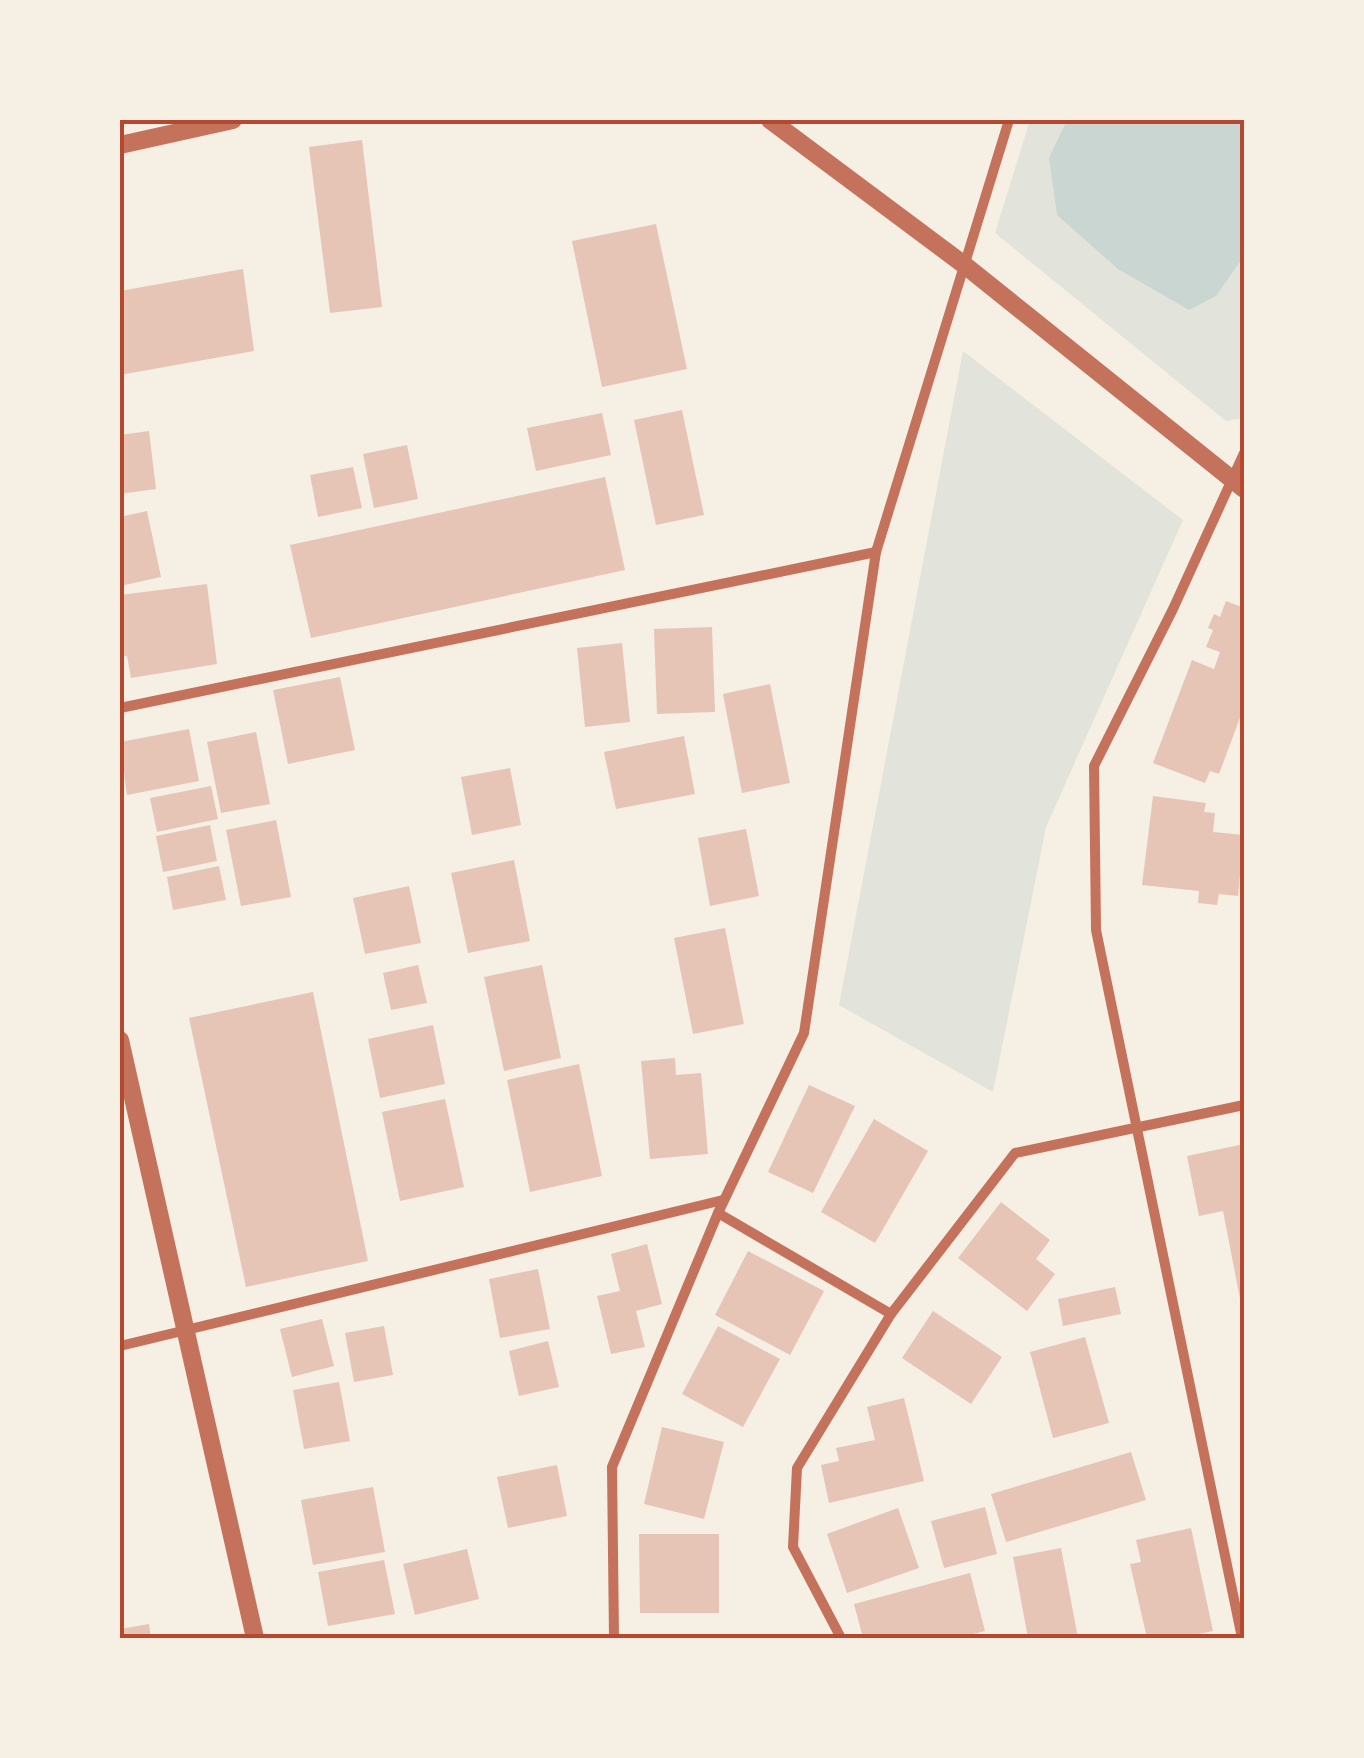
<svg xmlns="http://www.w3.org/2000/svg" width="1364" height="1758" viewBox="0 0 1364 1758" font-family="'Public Sans',sans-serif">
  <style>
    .green { fill: #e2e4dc }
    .water { fill: #c9d6d2 }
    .building { fill: #e6c5b7 }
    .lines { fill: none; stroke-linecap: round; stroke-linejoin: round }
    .minor { stroke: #c5725c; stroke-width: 10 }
    .tertiary { stroke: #c5725c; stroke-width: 18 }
    .neatline { fill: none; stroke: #b5482f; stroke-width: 4 }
  </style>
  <rect width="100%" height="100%" fill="#f6efe4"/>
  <!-- green -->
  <g class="green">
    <path d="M1030,120H1244V418L1226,421L995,233Z"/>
    <path d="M963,351L1183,520L1046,827L993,1092L839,1005Z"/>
  </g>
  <!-- water -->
  <path class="water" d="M1067,120H1244V256L1216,296L1189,310L1118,269L1057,215L1049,158Z"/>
  <!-- building -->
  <g class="building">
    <path d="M362,140L382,307L330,313L309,147Z"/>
    <path d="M656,224L687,369L602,387L572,241Z"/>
    <path d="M243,269L254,351L120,375V291Z"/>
    <path d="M682,410L704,515L656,525L634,420Z"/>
    <path d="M602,413L611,455L536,471L527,428Z"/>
    <path d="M149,431L156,489L120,494V435Z"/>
    <path d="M407,445L418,499L374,508L363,454Z"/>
    <path d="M353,467L362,508L318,517L310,475Z"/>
    <path d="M605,477L625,570L311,638L290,545Z"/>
    <path d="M147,511L161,577L120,586V517Z"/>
    <path d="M207,584L217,664L131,678L127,656L120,657V595Z"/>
    <path d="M1226,601L1244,608V707L1219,774L1210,771L1205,783L1153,763L1192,660L1214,669L1220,652L1206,647L1213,630L1208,628L1214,614L1220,617Z"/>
    <path d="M712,627L715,712L657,714L654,629Z"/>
    <path d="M622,643L630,722L585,727L577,648Z"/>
    <path d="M340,677L355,750L288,764L273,690Z"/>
    <path d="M770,684L790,783L742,793L723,694Z"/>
    <path d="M189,729L199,781L127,795L120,742Z"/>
    <path d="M256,732L270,804L221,813L207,742Z"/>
    <path d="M684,736L695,794L616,809L604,752Z"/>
    <path d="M510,768L521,825L472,835L461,777Z"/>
    <path d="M211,786L218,819L157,832L150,798Z"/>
    <path d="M1153,796L1206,803L1204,812L1215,813L1213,832L1244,835L1238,896L1219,894L1217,905L1198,903L1199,891L1142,885Z"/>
    <path d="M276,820L291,897L241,906L226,830Z"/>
    <path d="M210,825L217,861L163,872L156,836Z"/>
    <path d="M746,829L759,896L710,906L698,838Z"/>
    <path d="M514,860L530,941L468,953L451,873Z"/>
    <path d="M219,866L226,900L173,910L167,877Z"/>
    <path d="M409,886L421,943L365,954L353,898Z"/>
    <path d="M725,928L744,1024L693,1034L674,938Z"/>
    <path d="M418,965L427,1003L391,1010L383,973Z"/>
    <path d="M542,965L561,1058L504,1071L484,977Z"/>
    <path d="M313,992L368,1261L246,1287L189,1018Z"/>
    <path d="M433,1025L445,1084L380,1098L368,1039Z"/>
    <path d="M675,1058L676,1075L701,1073L708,1154L650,1159L641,1061Z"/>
    <path d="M579,1064L602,1176L530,1192L507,1080Z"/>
    <path d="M809,1085L855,1106L813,1193L768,1172Z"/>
    <path d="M445,1099L464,1187L400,1201L382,1112Z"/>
    <path d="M874,1119L928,1151L875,1243L821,1212Z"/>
    <path d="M1244,1144V1309H1242L1223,1211L1199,1216L1187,1156Z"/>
    <path d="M1001,1202L1050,1240L1036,1259L1055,1274L1027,1311L958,1258Z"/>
    <path d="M647,1244L662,1304L636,1311L645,1347L611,1354L597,1296L620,1291L611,1254Z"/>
    <path d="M748,1251L824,1291L790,1355L715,1315Z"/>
    <path d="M538,1269L550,1329L500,1338L489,1279Z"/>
    <path d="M1115,1287L1121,1314L1063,1326L1058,1299Z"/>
    <path d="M933,1311L1002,1357L971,1404L902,1358Z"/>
    <path d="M322,1319L334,1366L292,1377L280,1329Z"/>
    <path d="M384,1326L393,1375L354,1382L345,1333Z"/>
    <path d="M718,1326L780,1359L743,1427L682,1394Z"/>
    <path d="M1085,1337L1109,1423L1053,1438L1030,1352Z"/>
    <path d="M548,1341L559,1387L519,1396L509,1351Z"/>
    <path d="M339,1382L350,1441L304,1449L293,1390Z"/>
    <path d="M904,1398L924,1481L829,1503L821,1465L839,1461L836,1448L875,1440L867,1407Z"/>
    <path d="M662,1427L724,1442L704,1519L644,1504Z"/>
    <path d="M1131,1452L1146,1500L1006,1542L991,1494Z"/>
    <path d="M557,1465L567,1516L508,1528L497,1477Z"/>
    <path d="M373,1487L385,1552L313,1565L301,1500Z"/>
    <path d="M985,1507L997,1554L944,1568L931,1521Z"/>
    <path d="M898,1508L919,1568L847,1593L827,1534Z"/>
    <path d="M1191,1528L1213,1631L1180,1638H1147L1130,1564L1141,1562L1136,1540Z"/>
    <path d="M639,1534H719V1613H640Z"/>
    <path d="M1061,1548L1078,1638H1028L1013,1557Z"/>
    <path d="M467,1549L479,1599L415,1615L403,1564Z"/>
    <path d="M384,1560L395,1614L328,1626L318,1572Z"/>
    <path d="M970,1573L985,1631L958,1638H863L854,1604Z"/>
    <path d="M149,1624L151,1638H120V1629Z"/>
  </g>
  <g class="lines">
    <!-- minor -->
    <g class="minor">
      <path d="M120,708L876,552"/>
      <path d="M718,1213L891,1314L1015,1153L1244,1105"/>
      <path d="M120,1346L723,1200"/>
      <path d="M614,1638L612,1467L718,1213L804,1033L876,552L1009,120"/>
      <path d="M841,1638L793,1547L797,1468L891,1314"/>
      <path d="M1242,1638L1096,930L1094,766L1173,609L1244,453"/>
    </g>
    <!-- tertiary -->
    <g class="tertiary">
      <path d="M770,120L967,267L1244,489"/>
      <path d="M120,145L233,120"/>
      <path d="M120,1040L255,1638"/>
    </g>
  </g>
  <!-- border -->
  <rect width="1364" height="1758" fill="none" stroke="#f6efe4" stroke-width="245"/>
  <rect x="122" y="122" width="1120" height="1514" class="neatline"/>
</svg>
